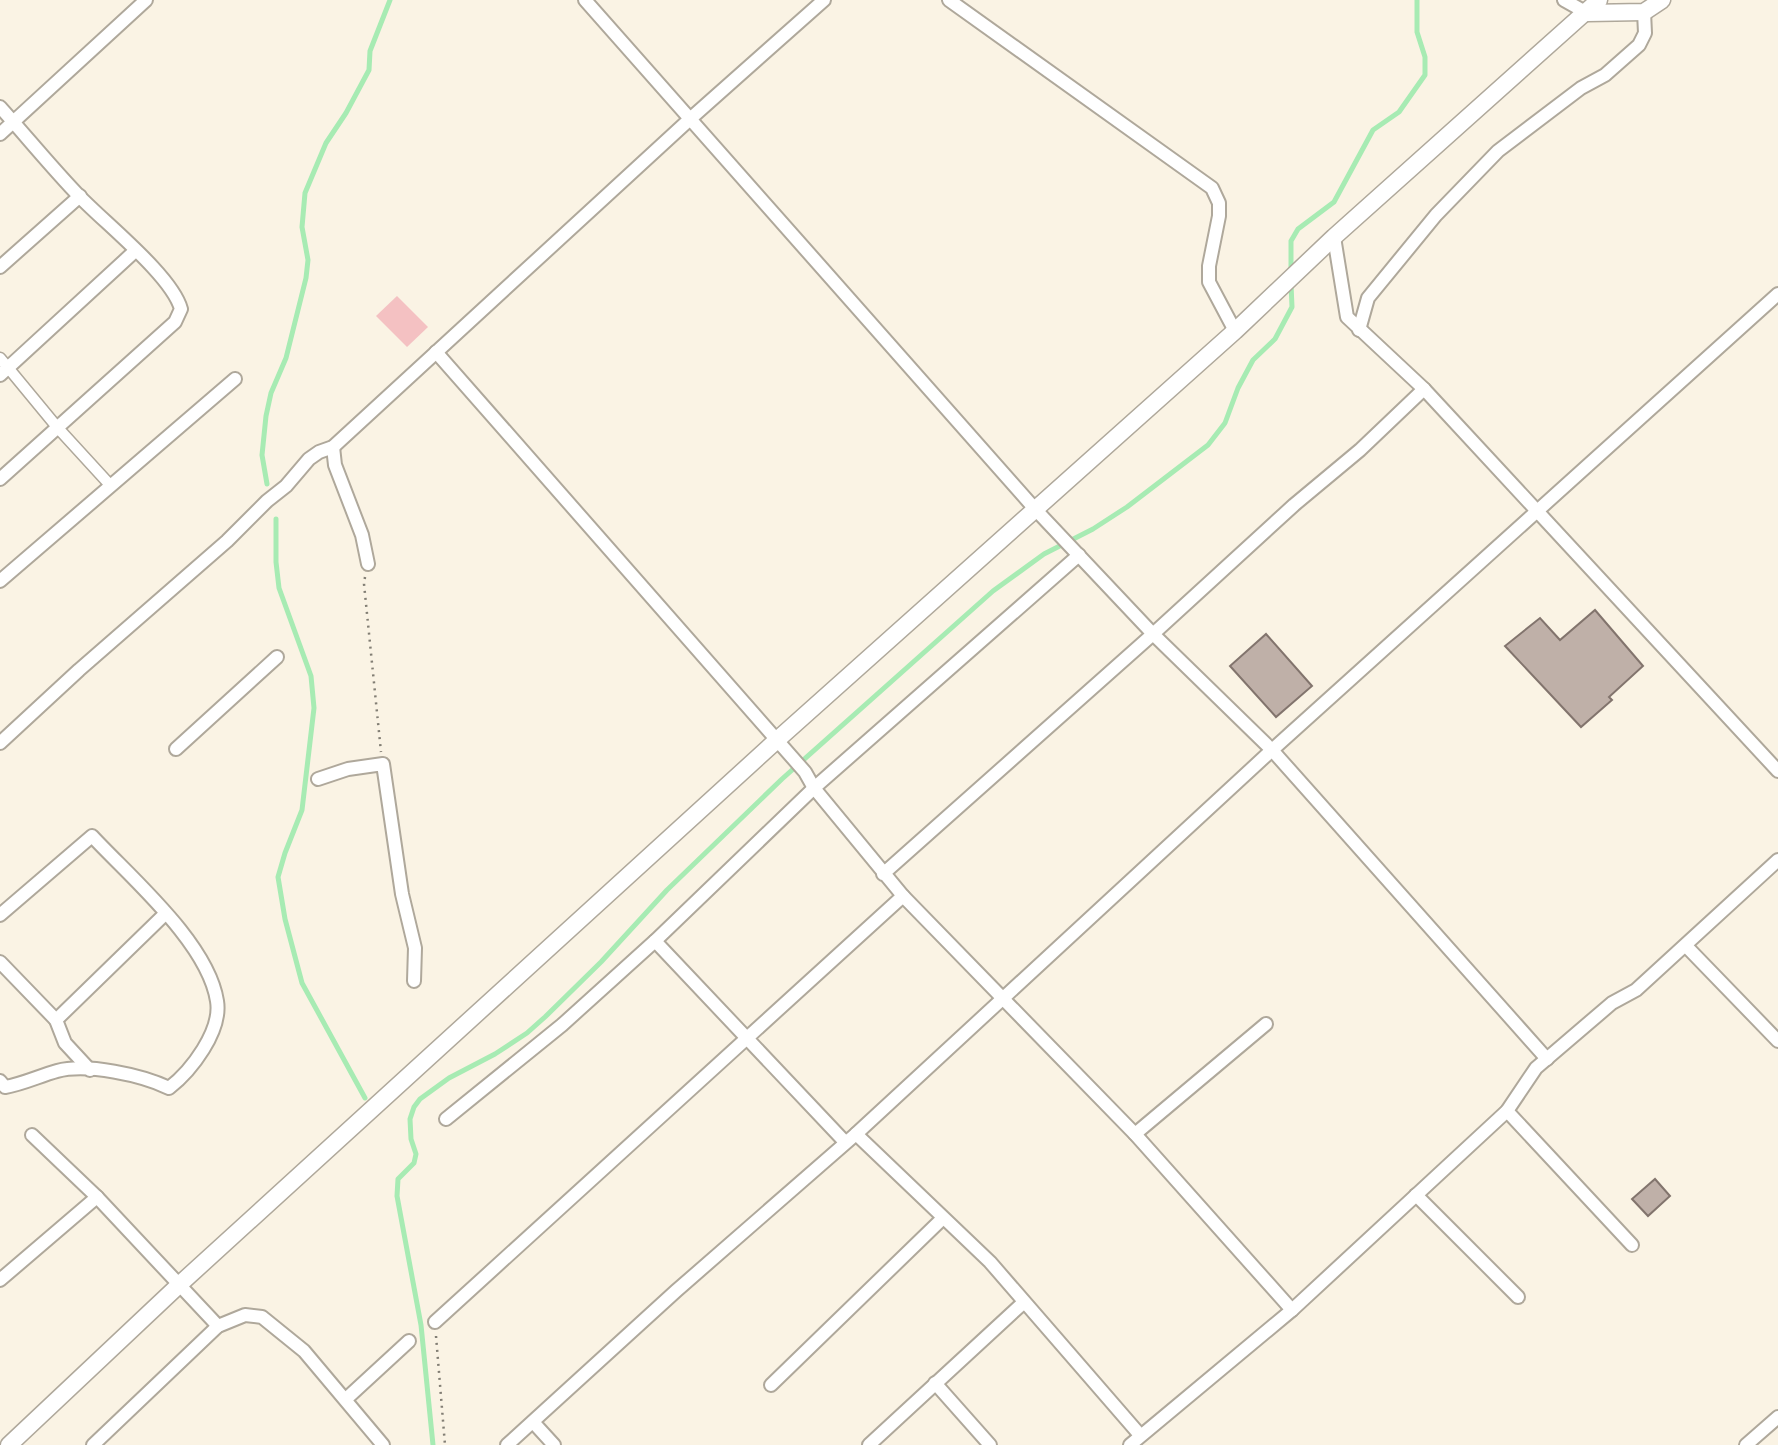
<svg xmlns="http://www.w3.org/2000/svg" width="1778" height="1445" viewBox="0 0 1778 1445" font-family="Jost,sans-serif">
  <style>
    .green { fill: #f4c1c2 }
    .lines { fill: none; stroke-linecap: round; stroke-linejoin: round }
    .stream { stroke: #a7ebb3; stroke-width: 5 }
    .building { fill: #bfb0a8; stroke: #82746d; stroke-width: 2 }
    .pedestrian-casing { stroke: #afa89b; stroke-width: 13 }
    .minor-casing { stroke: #afa89b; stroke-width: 16 }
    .tertiary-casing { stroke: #afa89b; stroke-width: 19 }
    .path { stroke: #827e74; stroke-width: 2.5; stroke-dasharray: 2 5; stroke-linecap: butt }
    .pedestrian { stroke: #fff; stroke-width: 10 }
    .minor { stroke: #fff; stroke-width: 12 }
    .tertiary { stroke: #fff; stroke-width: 16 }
  </style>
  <rect width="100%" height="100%" fill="#faf3e4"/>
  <!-- green -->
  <path class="green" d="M397,296L428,327L407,347L376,316Z"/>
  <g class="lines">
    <!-- stream -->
    <g class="stream">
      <path d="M1291,274V241L1298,229L1334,202L1373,130L1399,112L1425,75V57L1417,32V0"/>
      <path d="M267,484L262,455L266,416L271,393L286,358L306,278L308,260L302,227L305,193L326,143L346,113L369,70L370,51L390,0"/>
      <path d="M276,519V562L279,588L311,676L314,708L302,810L285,853L278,877L285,919L302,983L365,1098"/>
      <path d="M433,1445L421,1325L397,1196L398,1179L414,1163L416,1154L411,1139L410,1119L414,1107L420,1099L449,1078L495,1054L527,1033L545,1017L601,962L667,890L782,779L993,591L1044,554L1093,529L1127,507L1208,445L1225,423L1238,388L1253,360L1275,339L1292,307L1291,284"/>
    </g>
  </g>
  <!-- building -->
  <g class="building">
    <path d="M1595,610L1643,666L1609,697L1612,700L1581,727L1505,646L1540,618L1560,640Z"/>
    <path d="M1266,634L1312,686L1276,717L1230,666Z"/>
    <path d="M1655,1179L1670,1196L1648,1216L1632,1199Z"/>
  </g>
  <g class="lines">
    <defs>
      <path id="pedestrian" d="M0,358L57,427L111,486"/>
      <g id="minor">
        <path d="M585,0L1035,509L1153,634L1272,750L1547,1059"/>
        <path d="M949,0L1212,188L1219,203V216L1209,266V282L1235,331"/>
        <path d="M1564,0L1587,13"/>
        <path d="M0,107C27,137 52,168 80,197C106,224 172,276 181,309L175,322L0,479"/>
        <path d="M0,134L146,0"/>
        <path d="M1334,237L1347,317L1424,389L1778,771"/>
        <path d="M0,267L80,196"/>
        <path d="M1359,330L1368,298L1436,215L1498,151L1581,88L1605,75L1639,45L1645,33L1644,12"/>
        <path d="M436,352L805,772L814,788L903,896L1135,1134L1292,1310"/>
        <path d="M0,375L135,251"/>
        <path d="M333,447L335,465L362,535L368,564"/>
        <path d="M0,581L235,379"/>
        <path d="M0,743L79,670L227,541L267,501L286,486L309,459L319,452L333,447L690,119L824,0"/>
        <path d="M176,749L277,657"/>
        <path d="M318,779L348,769L383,764L402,894L415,948L414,981"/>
        <path d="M883,874L1153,634L1294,505L1360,450L1424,389"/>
        <path d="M0,915L92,836C131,878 208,943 217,1001C222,1031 191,1071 169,1088C142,1075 87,1063 57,1071C39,1076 23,1084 5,1087L0,1081"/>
        <path d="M655,941L845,1142"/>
        <path d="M1686,946L1778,1041"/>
        <path d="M0,962L56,1020L165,914"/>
        <path d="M56,1020L65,1043L90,1070"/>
        <path d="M1507,1111L1632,1245"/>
        <path d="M446,1119L562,1025L655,941L814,788L1079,555"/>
        <path d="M856,1134L990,1262L1140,1435"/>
        <path d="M1135,1134L1266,1024"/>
        <path d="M32,1135L97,1197L218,1326"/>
        <path d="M1416,1195L1518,1297"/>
        <path d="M0,1280L97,1197"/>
        <path d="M435,1322L903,896"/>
        <path d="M935,1383L990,1445"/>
        <path d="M771,1385L942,1219"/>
        <path d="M346,1399L409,1341"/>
        <path d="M533,1422L554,1445"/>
        <path d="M93,1445L218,1326L245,1315L262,1317L304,1351L383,1445"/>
        <path d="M507,1445L676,1291L856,1134L1272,750L1778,294"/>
        <path d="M869,1445L1023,1303"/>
        <path d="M1130,1445L1292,1310L1507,1111L1536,1068L1612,1003L1636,990L1778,860"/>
        <path d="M1746,1445L1778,1417"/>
      </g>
      <g id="tertiary">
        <path d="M1587,13L1644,12L1662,0"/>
        <path d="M9,1445L180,1284L777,740L1235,331L1334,237L1599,0"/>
      </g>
    </defs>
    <!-- pedestrian casing -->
    <use href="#pedestrian" class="pedestrian-casing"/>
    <!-- minor casing -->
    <use href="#minor" class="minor-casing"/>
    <!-- tertiary casing -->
    <use href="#tertiary" class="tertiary-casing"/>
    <!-- path -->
    <g class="path">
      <path d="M365,577L364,584L381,752"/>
      <path d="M436,1336L445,1445"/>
    </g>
    <!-- pedestrian -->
    <use href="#pedestrian" class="pedestrian"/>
    <!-- minor -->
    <use href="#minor" class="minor"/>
    <!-- tertiary -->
    <use href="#tertiary" class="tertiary"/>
  </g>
</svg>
